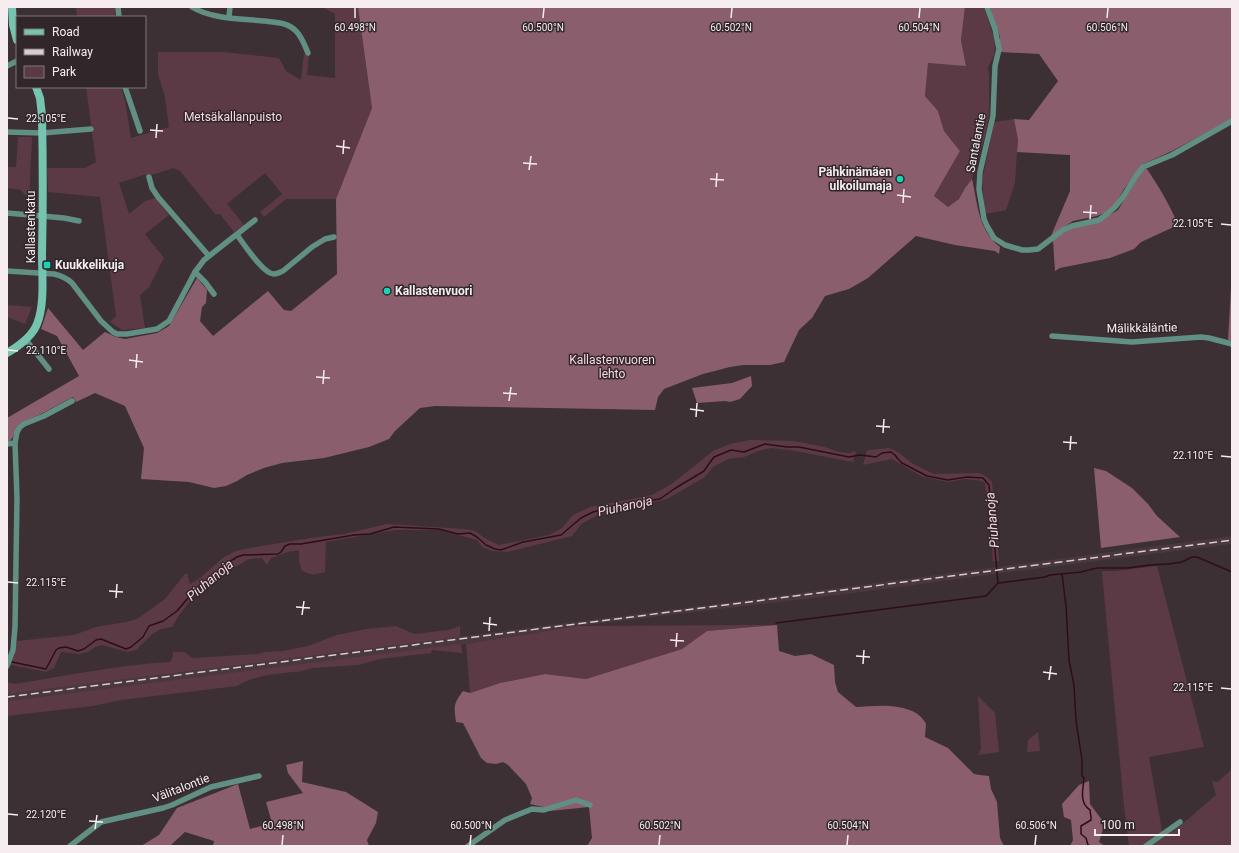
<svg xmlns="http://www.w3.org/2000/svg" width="1239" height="853" viewBox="0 0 1239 853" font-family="Roboto,sans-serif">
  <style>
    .built { fill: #4a383e }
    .green { fill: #5b3a45 }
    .forest { fill: #8a5e6d }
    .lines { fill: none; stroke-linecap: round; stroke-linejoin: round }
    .stream { stroke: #300c1b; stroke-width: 1.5 }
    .street { stroke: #618f83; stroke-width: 5.5 }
    .secondary { stroke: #76c3af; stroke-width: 8 }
    .rail { stroke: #d5cdcf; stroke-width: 1.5; stroke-dasharray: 8 4; stroke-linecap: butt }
    .ticks { fill: none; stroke: #f5edef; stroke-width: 1.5 }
    .poi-dot { fill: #17d5b2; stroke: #31262a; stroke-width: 1.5 }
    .labels { text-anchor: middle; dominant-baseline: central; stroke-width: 3; stroke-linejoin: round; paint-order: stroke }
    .park-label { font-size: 12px; fill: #f7d8e1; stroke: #31262a }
    .street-label { font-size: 12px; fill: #f5edef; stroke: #31262a }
    .poi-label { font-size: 12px; font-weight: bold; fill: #f5edef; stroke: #31262a; text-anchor: start }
    .water-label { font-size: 13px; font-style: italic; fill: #f8d9e2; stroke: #31262a }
    .ticks-label { font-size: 10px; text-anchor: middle; fill: #f5edef; stroke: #31262a; stroke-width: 3; stroke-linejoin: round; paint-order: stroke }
  </style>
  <rect width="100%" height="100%" fill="#3c3034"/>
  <!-- built -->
  <path class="built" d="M1232,536V544L1002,573L854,593L577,626L466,644L7,701V694L701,606Z"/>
  <!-- green -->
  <g class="green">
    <path d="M76,7H116L115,17H77Z"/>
    <path d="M322,7H358L372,108L336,199H286L264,217L260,212L282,194L265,173L227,204L244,225L234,232L220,214H215L180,171L173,168L155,174L143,175L119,183L129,214L145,201L156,198L169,215L145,234L164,258L149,287L140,295L145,328L122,330L110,322L116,316L100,197L48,192L47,168H85L96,162L86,87H121L125,101L131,138L169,127L165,97L158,74V52H223L279,58L286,71L301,80L304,54L309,55L307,75L335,78V14Z"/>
    <path d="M965,7H984L994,38L995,47L994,55L988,67L989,76V115L985,136L972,179L965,188L959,199L948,207L934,196L960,151L944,131L938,111L925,96L928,63L966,65L961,40Z"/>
    <path d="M1014,119L1018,140L1017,152L1015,183L1006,210L985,214L982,181L994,122Z"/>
    <path d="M18,137H32L29,200L21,190L7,188V167H16Z"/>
    <path d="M7,305L32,307L25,324L7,317Z"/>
    <path d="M750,440L794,441L824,447L839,452L849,453L856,451L853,462L790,450L771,448L758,451L744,457L728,459L713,467L705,477L667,499L598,515L581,524L572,536L507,552L493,551L482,547L477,540L439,530H395L326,542L325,572L313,575L302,571L299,561V550L288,552L271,558L267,565L262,558L249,559L226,572L191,599L178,617L172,627L161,629L151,635L136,650L128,652L102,645L95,647L88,652L79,654L61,652L54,668L46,672L11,665L17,641L74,635L96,627L126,622L137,619L165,599L185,574H187L190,584L200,578L224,557L236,551L250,548L310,538L344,534L387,524L464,529L475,531L486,539L499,545L549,535L562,528L573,515L590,507L652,495L673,483L713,451L730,444Z"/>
    <path d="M890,448L899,453L913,464L934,474L979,473L987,477L992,482L999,561H993L990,521L985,483L982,481L965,479L949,482L923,477L892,459L863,465L867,450Z"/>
    <path d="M1157,566L1204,747L1149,757L1163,836L1174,831L1216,795L1212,781L1218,782L1232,769V846H1129L1124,806L1102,573L1103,571H1115Z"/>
    <path d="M777,625L707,631L682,649L586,679L545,674L500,683L470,693L466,644L577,626Z"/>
    <path d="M396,626L414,634L449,630L460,626V637L7,694V682L14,684C66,676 117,665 170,662L173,657V652H185L192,658L258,654L265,652L283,651L308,646L337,635L366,629Z"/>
    <path d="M461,644L462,653L432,650L431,653L380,659L359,665L312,668C303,672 293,672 283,673C265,675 253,677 237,686L121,700L93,706L7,716V701Z"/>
    <path d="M978,696L995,713L999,752L978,755L981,749Z"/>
    <path d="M1038,732L1040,751L1027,752L1028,740Z"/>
  </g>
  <!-- forest -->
  <g class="forest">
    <path d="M358,7H965L961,40L966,66L928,63L925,96L938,111L944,131L960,151L934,196L948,207L959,199L965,188L972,179C978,205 978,230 1000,247L999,254L995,251L955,245L916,236L868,278L849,289L825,296L812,318L799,330L784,362L770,365H743L730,367L703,374L664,389L658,397L655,410L435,406L420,408L395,431L389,439L369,447L324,458L282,463L264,468L247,475L237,481L226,486L214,488L189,482L141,479L144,448L125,406L95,393L76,402L73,397L43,413L19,424L13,437L10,441H7V418L79,376L57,336L41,329L48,308L83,350L105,332L116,337L125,339L157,333L169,326L197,278L207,290L206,303L202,307L200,321L213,336L268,291L284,310L291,311L337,274L336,199L372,108Z"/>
    <path d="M990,7H1232V119L1170,152L1143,164L1124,189L1116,203L1107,212L1097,216L1073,221L1051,236L1070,191V155L1017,152L1018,140L1014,119L1029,120L1058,81L1039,54L1000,52V37Z"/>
    <path d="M1143,169H1147C1159,187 1170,205 1178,225L1141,242L1134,249L1110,258L1060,268L1055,271L1053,240L1067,230L1099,221L1118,210Z"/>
    <path d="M1232,272V341L1228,340Z"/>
    <path d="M751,376L752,386L740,399L730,402L725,401L697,403L692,388L732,383Z"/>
    <path d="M1094,468L1106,471L1132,488L1148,504L1157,516L1180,537L1101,548Z"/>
    <path d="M777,625L779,651L795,656L811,654L834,665L835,682L838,692L856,707C875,706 905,702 921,717C923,719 925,722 926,724L925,737L948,748L974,774L980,775L989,776L991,789L997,802L1000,838L1004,846H587L592,838L589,807L550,811L543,807L530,804L532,798L526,784L508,765L503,762L496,764L487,763L481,758L463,723L456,722C454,707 453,704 463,691L470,693L500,683L545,674L586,679L682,649L707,631Z"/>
    <path d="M303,761L302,782L346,792L378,812L376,823L367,840L369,846H213L214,841L185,832L172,844L171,846H141L159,835L177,808L238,784L250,829L272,823L266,802L303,793L288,773L286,765Z"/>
    <path d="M1089,781L1090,804L1102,820L1103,829L1099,842L1105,846H1070L1073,840L1071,820L1064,817L1062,804L1079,785Z"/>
  </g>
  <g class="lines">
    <!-- stream -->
    <g class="stream">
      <path d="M1062,574L1066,606L1069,660L1074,685L1076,721L1082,760V776L1084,778C1083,789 1079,803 1090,810L1091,817V820L1081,826V834L1086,838L1088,845L1091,846"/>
      <path d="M776,623L986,596L998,583"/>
      <path d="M12,662L46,669L56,650L59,648L66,647L78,651L84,649L96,640L101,639L126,649L131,647L143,637L149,626L163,621L177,611L194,591L201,586L229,562L237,557L243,555L278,554L281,552L285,546L290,544H301L354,535L370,534L394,527L439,529L458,534L470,533L477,537L486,545L495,549L501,550L523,542L561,535L581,518L593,512L627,504L660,499L674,489L704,471L708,465L714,457L731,450L744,452L765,444L787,447H799L849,457L860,455L876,457L882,453L891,452L895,455L898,459L902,463L927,476L948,480L967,477L983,478L989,485L998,583L1045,577L1050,575L1081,572L1097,568H1128L1149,565L1168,564L1182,562L1192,557H1197L1232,572"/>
    </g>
    <!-- street -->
    <g class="street">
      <path d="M118,7L119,17"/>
      <path d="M192,7C211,19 242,19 265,21C276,23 288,22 296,31C302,37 305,46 308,53"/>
      <path d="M987,7L995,29L999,49L995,66L993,116L980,172L979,189L984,219L987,226L994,238L1005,245L1022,250H1029L1038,249L1063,230L1072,226L1099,220L1107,214L1115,207L1123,197L1136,176L1143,167L1172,155L1232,121"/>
      <path d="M229,17L230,7"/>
      <path d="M7,66L17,61"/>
      <path d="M125,87L140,131"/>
      <path d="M7,132L42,133L91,129"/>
      <path d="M149,177L152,188L158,197L209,256"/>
      <path d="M7,213L64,218L79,221"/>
      <path d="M237,235C244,244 263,274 274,274C278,274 280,272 283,271L312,247L325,239L334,237"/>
      <path d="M7,271L54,274C62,276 67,278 72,283L101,321L113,332L117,334H127L157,329L169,321L195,272L204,260L255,220"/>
      <path d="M195,272L205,282L214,294"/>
      <path d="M1052,336L1132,342L1201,337L1209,338L1232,344"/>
      <path d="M26,340L49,369"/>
      <path d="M7,444L15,443L17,432L20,427L24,424L44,416L72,401"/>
      <path d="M7,666L13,650L15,627L17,498L15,443"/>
      <path d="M70,846L101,822L163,808L172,805L211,787L259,776"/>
      <path d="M468,846L505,820L532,809L544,810L576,800L590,805"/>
      <path d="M1146,846L1180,822"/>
    </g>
    <!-- secondary -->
    <g class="secondary">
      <path d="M12,7L13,25L17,40"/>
      <path d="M7,353C19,346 32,337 37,324C45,305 42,274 42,254C43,208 43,162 42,116L40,98L36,87"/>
    </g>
    <!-- rail -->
    <path class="rail" d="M7,697L1232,540"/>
  </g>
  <!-- ticks -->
  <path class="ticks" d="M355,18V8M543,18L544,8M731,18L732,8M919,18L920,8M1107,18L1108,8M8,118L18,119M150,130L163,131M156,138L157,124M336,146L350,148M343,154L344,140M523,163L537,164M529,170L531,156M710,179L724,180M716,187L717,173M897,195L911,197M903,203L904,189M1083,212L1097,213M1090,219L1091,205M1221,224L1231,225M8,350L18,351M129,360L143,362M136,368L137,354M316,377L330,378M323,384L324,370M503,393L517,394M509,401L511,387M690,409L704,411M696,417L697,403M876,426L890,427M883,433L884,419M1063,442L1077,443M1070,450L1071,436M1221,456L1231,457M8,582L18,583M109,591L123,592M116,598L117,584M296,607L310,608M302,615L304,601M483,623L497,625M489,631L490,617M670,640L684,641M676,647L677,633M856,656L870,657M863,664L864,650M1043,672L1057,674M1049,680L1051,666M1221,688L1231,689M8,814L18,815M89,821L103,822M95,829L97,815M282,845L283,835M470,845L471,835M659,845L660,835M847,845L848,835M1035,845L1036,835"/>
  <!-- markers -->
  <g class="poi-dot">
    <circle cx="900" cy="179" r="4"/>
    <rect x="43" y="261" width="8" height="8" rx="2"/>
    <circle cx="387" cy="291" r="4"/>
  </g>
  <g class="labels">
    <!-- park labels -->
    <g class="park-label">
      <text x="233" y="117">Metsäkallanpuisto</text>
      <text x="612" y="360">Kallastenvuoren<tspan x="612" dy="14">lehto</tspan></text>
    </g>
    <!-- street labels -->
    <g class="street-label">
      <text transform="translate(976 143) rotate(-79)">Santalantie</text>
      <text transform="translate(31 227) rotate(-90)">Kallastenkatu</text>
      <text transform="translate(1142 328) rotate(-1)">Mälikkäläntie</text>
      <text transform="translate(181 788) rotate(-21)">Välitalontie</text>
    </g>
    <!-- poi labels -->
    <g class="poi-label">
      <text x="892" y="172" text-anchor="end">Pähkinämäen<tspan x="892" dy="14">ulkoilumaja</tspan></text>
      <text x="55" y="265">Kuukkelikuja</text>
      <text x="395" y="291">Kallastenvuori</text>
    </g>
    <!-- water labels -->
    <g class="water-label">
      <text transform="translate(625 506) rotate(-12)">Piuhanoja</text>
      <text transform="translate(992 520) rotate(-95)">Piuhanoja</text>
      <text transform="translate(210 580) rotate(-40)">Piuhanoja</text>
    </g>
  </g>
  <g class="ticks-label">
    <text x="355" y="31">60.498°N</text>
    <text x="543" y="31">60.500°N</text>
    <text x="731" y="31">60.502°N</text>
    <text x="919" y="31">60.504°N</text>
    <text x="1107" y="31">60.506°N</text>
    <text x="46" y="122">22.105°E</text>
    <text x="1193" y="227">22.105°E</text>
    <text x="46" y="354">22.110°E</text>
    <text x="1193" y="459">22.110°E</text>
    <text x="46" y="586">22.115°E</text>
    <text x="1193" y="691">22.115°E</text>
    <text x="46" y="818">22.120°E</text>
    <text x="283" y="829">60.498°N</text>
    <text x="471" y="829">60.500°N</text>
    <text x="660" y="829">60.502°N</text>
    <text x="848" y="829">60.504°N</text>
    <text x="1036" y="829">60.506°N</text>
  </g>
  <!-- border -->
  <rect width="1239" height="853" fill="none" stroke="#f5edef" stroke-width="16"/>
  <!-- legend -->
  <rect x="16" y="16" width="130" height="72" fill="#31262a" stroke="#7f7679"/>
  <rect x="24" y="29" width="20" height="6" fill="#76c3af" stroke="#7f7679"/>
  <text x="52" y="36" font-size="12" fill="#f5edef">Road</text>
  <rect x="24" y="49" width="20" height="6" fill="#d5cdcf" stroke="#7f7679"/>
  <text x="52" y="56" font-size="12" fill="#f5edef">Railway</text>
  <rect x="24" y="66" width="20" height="12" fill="#5b3a45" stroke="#7f7679"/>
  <text x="52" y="76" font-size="12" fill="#f5edef">Park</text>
  <!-- scale -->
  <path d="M1095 829v6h84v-6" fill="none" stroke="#f5edef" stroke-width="2"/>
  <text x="1101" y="829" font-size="12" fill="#f5edef" stroke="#31262a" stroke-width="3" paint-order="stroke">100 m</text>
</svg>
